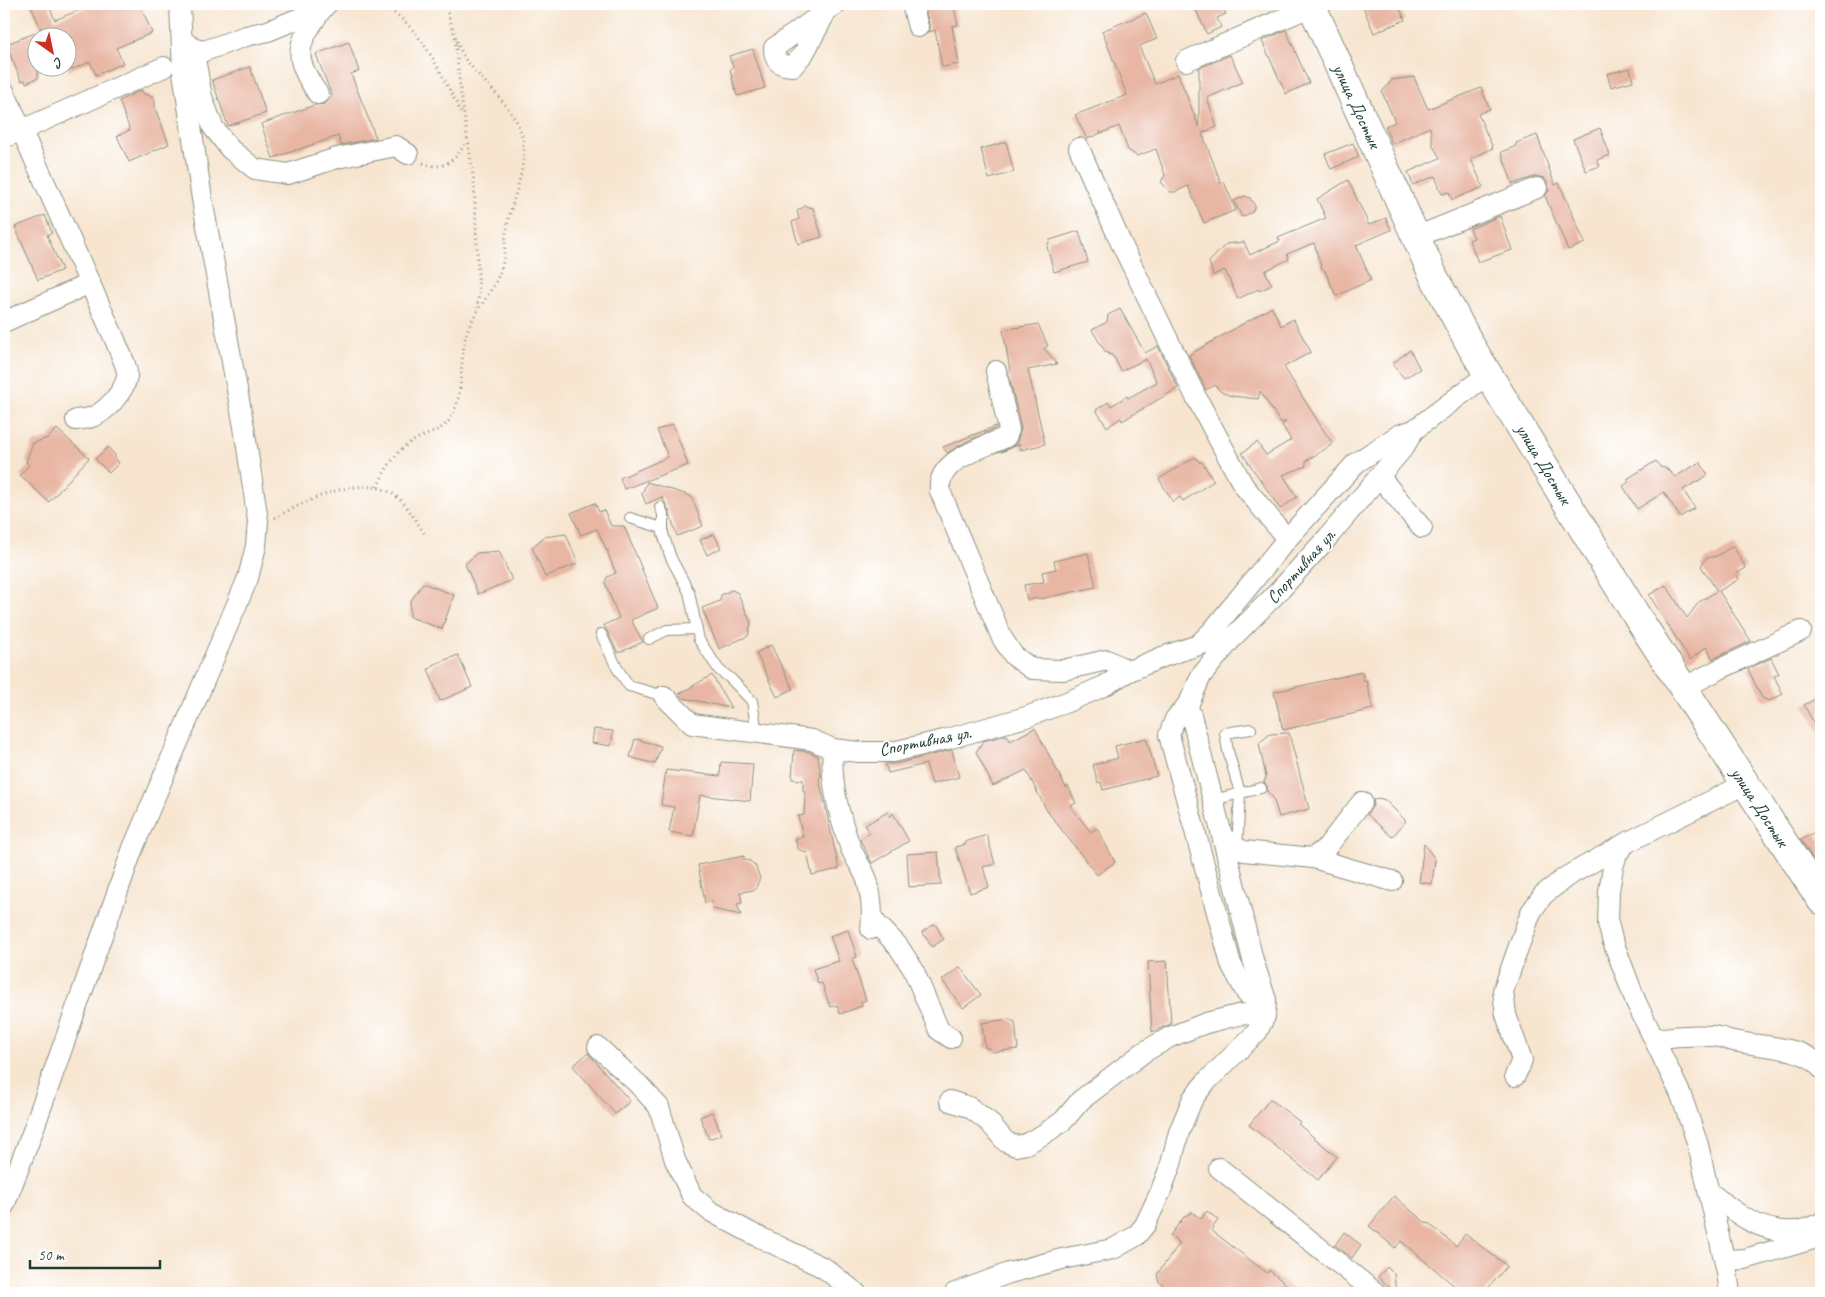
<svg xmlns="http://www.w3.org/2000/svg" width="1825" height="1297" viewBox="0 0 1825 1297" font-family="Caveat,sans-serif">
  <style>
    .building { fill: #e8b6a3 }
    .lines { fill: none; stroke-linecap: round; stroke-linejoin: round }
    .lane-casing { stroke: #8b9182; stroke-width: 12 }
    .street-casing { stroke: #8b9182; stroke-width: 22 }
    .secondary-casing { stroke: #8b9182; stroke-width: 30 }
    .path { stroke: #8b9182; stroke-width: 3; stroke-dasharray: 1 4; stroke-linecap: butt }
    .lane { stroke: #fff; stroke-width: 10 }
    .street { stroke: #fff; stroke-width: 20 }
    .secondary { stroke: #fff; stroke-width: 28 }
    .labels { text-anchor: middle; dominant-baseline: central; stroke-width: 4; stroke-linejoin: round; paint-order: stroke }
    .street-label { font-size: 18px; fill: #1f3d34; stroke: #fff }
  </style>
  <rect width="100%" height="100%" fill="#fff"/>
  <filter id="ink" filterUnits="userSpaceOnUse"><feTurbulence type="fractalNoise" baseFrequency=".02" numOctaves="2"/><feDisplacementMap in="SourceGraphic" scale="10" xChannelSelector="R" yChannelSelector="G"/><feConvolveMatrix kernelMatrix="1 2 1 2 8 2 1 2 1" color-interpolation-filters="sRGB"/></filter>
  <filter id="wash" filterUnits="userSpaceOnUse"><feTurbulence type="fractalNoise" baseFrequency=".0096" numOctaves="4" result="noise"/><feDisplacementMap in="SourceGraphic" scale="20" xChannelSelector="R" yChannelSelector="G"/><feGaussianBlur stdDeviation="1.12" result="paint"/><feColorMatrix in="noise" values="0 0 0 0 0 0 0 0 0 0 0 0 0 0 0 0 0 1.4 0 .05"/><feComposite in="paint" operator="in"/></filter>
  <g filter="url(#wash)">
    <rect width="100%" height="100%" fill="#f7e5d0"/>
    <g id="blocks">
      <!-- building -->
      <g class="building">
        <path d="M30,4H48L55,20L94,4H140L152,33L116,48L123,63L96,75L90,62L68,71V38H45Z"/>
        <path d="M924,4H953L958,25L952,26L959,64L942,67L935,30L929,32V24Z"/>
        <path d="M1193,4H1221L1226,14L1217,18L1221,27L1207,34Z"/>
        <path d="M1362,4H1398L1405,20L1374,33Z"/>
        <path d="M1146,13L1157,39L1139,46L1155,84L1178,74L1199,127V68L1230,55L1243,82L1207,98L1217,127L1202,133L1221,183L1224,182L1236,210L1204,223L1188,186L1175,192H1170L1161,182L1165,175L1156,149L1137,156L1128,150L1119,126L1102,133L1100,131L1101,133L1087,139L1075,115L1127,95L1102,31Z"/>
        <path d="M1286,30L1309,83L1286,94L1262,41Z"/>
        <path d="M38,32V78L26,83L25,80L21,81L6,44Z"/>
        <path d="M349,42L359,71L351,74L376,138L341,145L338,136L273,158L261,124L315,105L325,104L332,96L316,54Z"/>
        <path d="M753,49L765,88L737,96L730,70L733,67L729,56Z"/>
        <path d="M250,67L266,113L228,126L212,80Z"/>
        <path d="M1630,68L1633,81L1611,87L1607,74Z"/>
        <path d="M1414,77L1428,109L1481,88L1490,109L1478,114L1493,148L1471,159L1483,187L1452,200L1449,192L1442,194L1435,176L1413,185L1408,172L1440,158L1433,146L1430,127L1392,144L1385,126L1395,122L1382,92L1392,80Z"/>
        <path d="M141,90L144,94L153,97L155,100V108L169,144L129,162L117,136L130,130L119,101Z"/>
        <path d="M1600,128L1610,155L1597,160L1600,166L1586,171L1573,139Z"/>
        <path d="M1537,135L1555,185L1559,183L1585,243L1568,250L1545,196L1549,190L1548,183L1544,178L1536,176L1513,184L1501,152L1516,146V143Z"/>
        <path d="M1006,142L1014,172L989,179L981,149Z"/>
        <path d="M1353,143L1359,157L1331,169L1325,154Z"/>
        <path d="M1348,180L1369,225L1386,218L1391,230L1356,245L1371,280L1336,296L1325,271L1321,267L1314,243L1287,254L1289,259L1265,271L1272,285L1259,291L1258,289L1238,299L1225,270L1213,275L1209,262L1226,244L1244,242L1250,255L1280,241L1278,238L1326,218L1317,199Z"/>
        <path d="M1245,196L1250,198L1255,206L1252,212L1242,217L1234,201Z"/>
        <path d="M805,206L813,208L822,237L798,244L792,222L799,219L797,211Z"/>
        <path d="M45,215L52,233L47,235L62,270L38,280L15,227Z"/>
        <path d="M1500,216L1512,250L1478,262L1469,240L1474,238L1470,229Z"/>
        <path d="M1079,231L1088,262L1054,272L1047,247L1050,240Z"/>
        <path d="M1272,307L1281,326L1293,319L1311,352L1284,367L1320,425L1333,444L1306,461V466L1283,475L1297,497L1280,509L1242,453L1257,442L1266,455L1291,440L1282,425L1286,422H1280L1260,391L1258,399L1232,396L1221,392L1215,385L1206,390L1189,355Z"/>
        <path d="M1120,309L1145,353L1158,346L1178,388L1122,421L1121,418L1107,427L1096,410L1108,402L1111,406L1127,396L1128,398L1157,382L1146,359L1121,371L1114,357H1113L1111,354L1109,355L1108,352L1106,353L1092,330L1107,322L1108,315Z"/>
        <path d="M1038,324L1048,346L1044,348L1057,364L1028,370L1045,444L1021,450L1020,444L1001,452L1011,448L1017,442L1021,428L1008,371L1010,370L1003,330Z"/>
        <path d="M1410,350L1420,369L1404,378L1392,364Z"/>
        <path d="M673,424L688,465L624,489L620,478L668,457L657,430Z"/>
        <path d="M996,426V428L969,440L947,453L943,447Z"/>
        <path d="M57,429L89,458L49,502L20,475L29,465L26,462L33,443L48,438Z"/>
        <path d="M108,447L115,455V458L119,463L109,473L95,459Z"/>
        <path d="M1195,457L1199,462H1202L1214,481L1183,501L1180,497L1173,502L1159,479Z"/>
        <path d="M1656,461L1660,467L1666,468L1675,477L1700,462L1708,475L1683,490L1695,508L1680,517L1664,492L1637,509L1623,486L1629,482L1627,479Z"/>
        <path d="M647,482L691,496L703,526L677,536L669,511L662,497L646,504L642,494Z"/>
        <path d="M595,503L599,512L604,510L611,526H624L658,608L631,620L643,642L618,653L604,625L619,618L605,583L607,577L616,573L608,554V550L607,551L597,529L581,535L571,513Z"/>
        <path d="M566,534L578,563L545,577L532,547L544,537Z"/>
        <path d="M714,534L721,548L707,555L700,540Z"/>
        <path d="M1733,546L1746,568L1736,574L1739,579L1719,591L1751,641L1713,659L1706,647L1690,660L1649,595L1666,585L1687,618L1699,602L1717,591L1701,566L1706,558L1717,556Z"/>
        <path d="M499,551L512,580L478,594L465,564L477,553Z"/>
        <path d="M1088,553L1096,587L1040,599V598L1027,600L1024,585L1044,582L1042,572L1056,569L1054,561Z"/>
        <path d="M423,583L454,595L442,629L410,617V602Z"/>
        <path d="M732,590L738,593L751,623L748,636L719,649L702,608L720,601L721,595Z"/>
        <path d="M771,645L793,689L777,697L756,653Z"/>
        <path d="M458,655L472,687L440,701L428,669L432,668V665Z"/>
        <path d="M1771,658L1779,674L1774,676L1783,694L1769,701L1762,698L1748,669Z"/>
        <path d="M1362,672L1364,681L1366,680L1373,709L1283,730L1274,692Z"/>
        <path d="M712,675L731,708L683,698L679,694Z"/>
        <path d="M1821,696V736L1804,705Z"/>
        <path d="M1035,728L1066,788L1068,786L1076,803L1070,806L1091,832L1097,828L1115,862L1097,875L1047,811L1026,770L993,786L976,752L983,741L1007,735L1010,741Z"/>
        <path d="M594,729L613,731L611,746L592,743Z"/>
        <path d="M1289,733L1309,809L1279,817L1273,798L1267,791V786L1264,782L1266,777L1259,743L1270,734Z"/>
        <path d="M1146,738L1157,776L1103,790L1101,782L1098,783L1093,765L1118,758L1115,746Z"/>
        <path d="M635,739L661,746L655,764L630,757Z"/>
        <path d="M794,750L809,752L818,756L821,777L819,778L839,869L812,875L807,853L798,849L795,839L803,837L798,816L804,815L805,791H803V780L792,779Z"/>
        <path d="M952,750L959,777L932,784L926,764L888,773L885,764H895Z"/>
        <path d="M721,762L753,764L750,801L700,795L693,836L669,832L674,807L661,805L666,770L720,776Z"/>
        <path d="M1379,798L1385,800L1406,821L1392,837L1367,814L1374,804L1373,800Z"/>
        <path d="M888,812L890,817L893,813L909,841L872,863L860,839L870,833L865,825Z"/>
        <path d="M1815,832L1821,842V854L1813,859L1801,840Z"/>
        <path d="M987,835L995,864L983,867L989,887L970,893L955,847L966,844L965,842Z"/>
        <path d="M1424,844L1435,859L1432,884L1419,882Z"/>
        <path d="M938,852L941,885L909,887L907,854Z"/>
        <path d="M744,856V860L750,861L755,865L760,878L755,890L740,892L742,903L737,904L741,915L713,909L712,901L705,903L698,865Z"/>
        <path d="M935,924L944,939L932,947L922,932Z"/>
        <path d="M848,930L857,957L852,959L866,1000L861,1002L862,1006L840,1014L837,1005L830,1007L822,983L818,984L813,969L839,961L830,936Z"/>
        <path d="M1167,961L1171,1024L1152,1032L1148,962Z"/>
        <path d="M960,967L981,995L963,1008L942,980Z"/>
        <path d="M1009,1019L1015,1022L1018,1049L993,1052L989,1048H985L982,1023Z"/>
        <path d="M588,1053L630,1101L615,1114L573,1066Z"/>
        <path d="M1270,1099L1300,1122L1298,1124L1337,1157L1318,1180L1249,1125Z"/>
        <path d="M712,1112L722,1134L709,1139L700,1117Z"/>
        <path d="M1394,1196L1427,1224L1428,1223L1456,1246L1465,1234L1507,1266L1484,1293H1463L1401,1241L1395,1248L1369,1226Z"/>
        <path d="M1207,1211L1218,1220L1211,1230L1267,1273L1269,1270L1297,1293H1174L1159,1282L1157,1274L1180,1243L1170,1235L1184,1217L1192,1212L1201,1219Z"/>
        <path d="M1344,1232L1361,1245L1352,1258L1335,1245Z"/>
        <path d="M1387,1267L1394,1274L1396,1293L1378,1277Z"/>
      </g>
    </g>
  </g>
  <g filter="url(#ink)">
    <use href="#blocks" fill-opacity="0" stroke="#8b9182" stroke-width="1"/>
    <g class="lines">
      <defs>
        <g id="lane">
          <path d="M660,507L663,514V534L671,558L689,592L699,640L719,670L730,678L752,701L757,733"/>
          <path d="M630,518L662,528"/>
          <path d="M601,634L617,668L629,686L664,696"/>
          <path d="M649,639L667,630L697,629"/>
          <path d="M1213,800L1261,788"/>
          <path d="M1237,848L1240,793L1228,751L1225,733L1251,729"/>
        </g>
        <g id="street">
          <path d="M912,4L918,27"/>
          <path d="M826,12L804,53L793,66C780,66 774,61 774,48L836,4"/>
          <path d="M182,40L195,49L204,51L246,36L268,31L322,9L327,4"/>
          <path d="M1186,61L1312,6"/>
          <path d="M196,64L202,97L213,127L230,149L255,169L288,174L337,158L396,146L408,154"/>
          <path d="M4,91L116,342C119,352 128,366 127,376C125,391 105,413 92,417C87,419 81,419 76,420"/>
          <path d="M318,94C292,55 296,46 322,9"/>
          <path d="M4,138L164,67"/>
          <path d="M1079,148L1121,243L1195,395L1243,485L1287,539"/>
          <path d="M1416,237L1537,188"/>
          <path d="M4,322L90,283"/>
          <path d="M996,371L1009,430L1006,437C983,448 936,460 940,491L1002,638L1014,656L1032,669L1063,670L1107,660L1129,671"/>
          <path d="M1379,476L1422,528"/>
          <path d="M1199,644L1213,630L1287,539L1356,463L1399,435L1414,430L1488,374"/>
          <path d="M1683,688L1720,669L1801,631"/>
          <path d="M664,696L692,724L812,740L833,749L859,752H892L944,740L1026,717L1067,702L1104,686L1129,671L1165,656L1217,639L1234,636"/>
          <path d="M1187,705L1191,715L1222,835L1229,844L1244,851L1313,858L1392,881"/>
          <path d="M833,749C830,780 839,816 850,846C854,858 863,868 867,880C871,895 873,914 871,929"/>
          <path d="M1222,835L1253,960L1266,1000"/>
          <path d="M1313,858L1327,847L1362,802"/>
          <path d="M872,919L898,946L913,969L939,1030L951,1038"/>
          <path d="M1655,1039C1674,1036 1694,1035 1713,1036C1722,1037 1730,1041 1739,1042C1763,1047 1806,1046 1821,1068"/>
          <path d="M598,1047L638,1084L659,1107L675,1160L692,1196L710,1211L751,1233L824,1268L856,1293"/>
          <path d="M1515,1076L1522,1060L1506,1015L1503,991L1531,912L1543,895L1566,877L1626,843"/>
          <path d="M950,1101L969,1107L989,1122L1006,1142L1016,1146L1026,1144L1044,1134L1063,1121L1081,1100L1144,1052L1170,1037L1206,1023L1242,1014L1265,1016"/>
          <path d="M1219,1168L1376,1293"/>
          <path d="M1708,1191C1734,1212 1760,1234 1795,1231C1804,1231 1813,1226 1821,1223"/>
          <path d="M4,1206L31,1136L133,848L248,578L256,546L258,521L244,427L202,199L183,72L180,4"/>
          <path d="M1725,1260L1745,1259L1817,1238"/>
          <path d="M955,1293L1009,1273L1062,1259L1113,1249L1136,1236L1145,1225L1160,1193L1171,1164L1179,1132L1193,1098L1206,1082L1257,1032L1265,1016L1266,1000L1247,994L1231,964L1169,735L1175,719L1189,703L1201,676L1234,636L1280,590L1328,537L1404,447L1414,430"/>
          <path d="M1730,1293L1727,1272L1698,1145L1681,1095L1636,1002L1612,939L1608,923L1609,891L1613,867L1617,854L1626,843L1745,784"/>
        </g>
        <path id="secondary" d="M1311,4L1434,277L1472,348L1636,615L1821,900"/>
      </defs>
      <!-- lane casing -->
      <use href="#lane" class="lane-casing"/>
      <!-- street casing -->
      <use href="#street" class="street-casing"/>
      <!-- secondary casing -->
      <use href="#secondary" class="secondary-casing"/>
      <!-- path -->
      <g class="path">
        <path d="M345,6C356,5 385,7 394,13C425,34 445,82 462,114"/>
        <path d="M455,39L461,95L474,181L479,293L477,308"/>
        <path d="M423,163C446,172 456,158 467,141"/>
        <path d="M377,487C387,467 396,449 417,439C426,434 440,431 447,423C466,402 458,358 467,332C475,309 494,292 501,269C506,255 504,241 507,228C511,201 530,162 522,135C512,104 485,85 466,60C455,43 452,22 444,4"/>
        <path d="M275,518C305,501 360,473 393,494C406,502 415,520 424,533"/>
      </g>
      <!-- lane -->
      <use href="#lane" class="lane"/>
      <!-- street -->
      <use href="#street" class="street"/>
      <!-- secondary -->
      <use href="#secondary" class="secondary"/>
    </g>
  </g>
  <g class="labels">
    <!-- street labels -->
    <g class="street-label">
      <text transform="translate(1357 106) rotate(65)">улица Достык</text>
      <text transform="translate(1544 464) rotate(59)">улица Достык</text>
      <text transform="translate(1301 566) rotate(-48)">Спортивная ул.</text>
      <text transform="translate(925 741) rotate(-11)">Спортивная ул.</text>
      <text transform="translate(1760 807) rotate(57)">улица Достык</text>
    </g>
  </g>
  <!-- margin -->
  <rect width="1825" height="1297" fill="none" stroke="#fff" stroke-width="20"/>
  <!-- north arrow -->
  <g transform="translate(52 52) rotate(147)"><circle r="24" fill="#ffffff" stroke="#a5b1ae"/>
  <path d="M0-4L9 19L0 12L-9 19Z" fill="#c8321e"/>
  <text y="-8" font-size="14" font-weight="bold" text-anchor="middle" fill="#1f3d34">С</text>
  </g>
  <!-- scale -->
  <path d="M30 1260v8h130v-8" fill="none" stroke="#1f3d34" stroke-width="2.5"/>
  <text x="38" y="1260" font-size="15" fill="#1f3d34" stroke="#ffffff" stroke-width="4" paint-order="stroke">50 m</text>
</svg>
